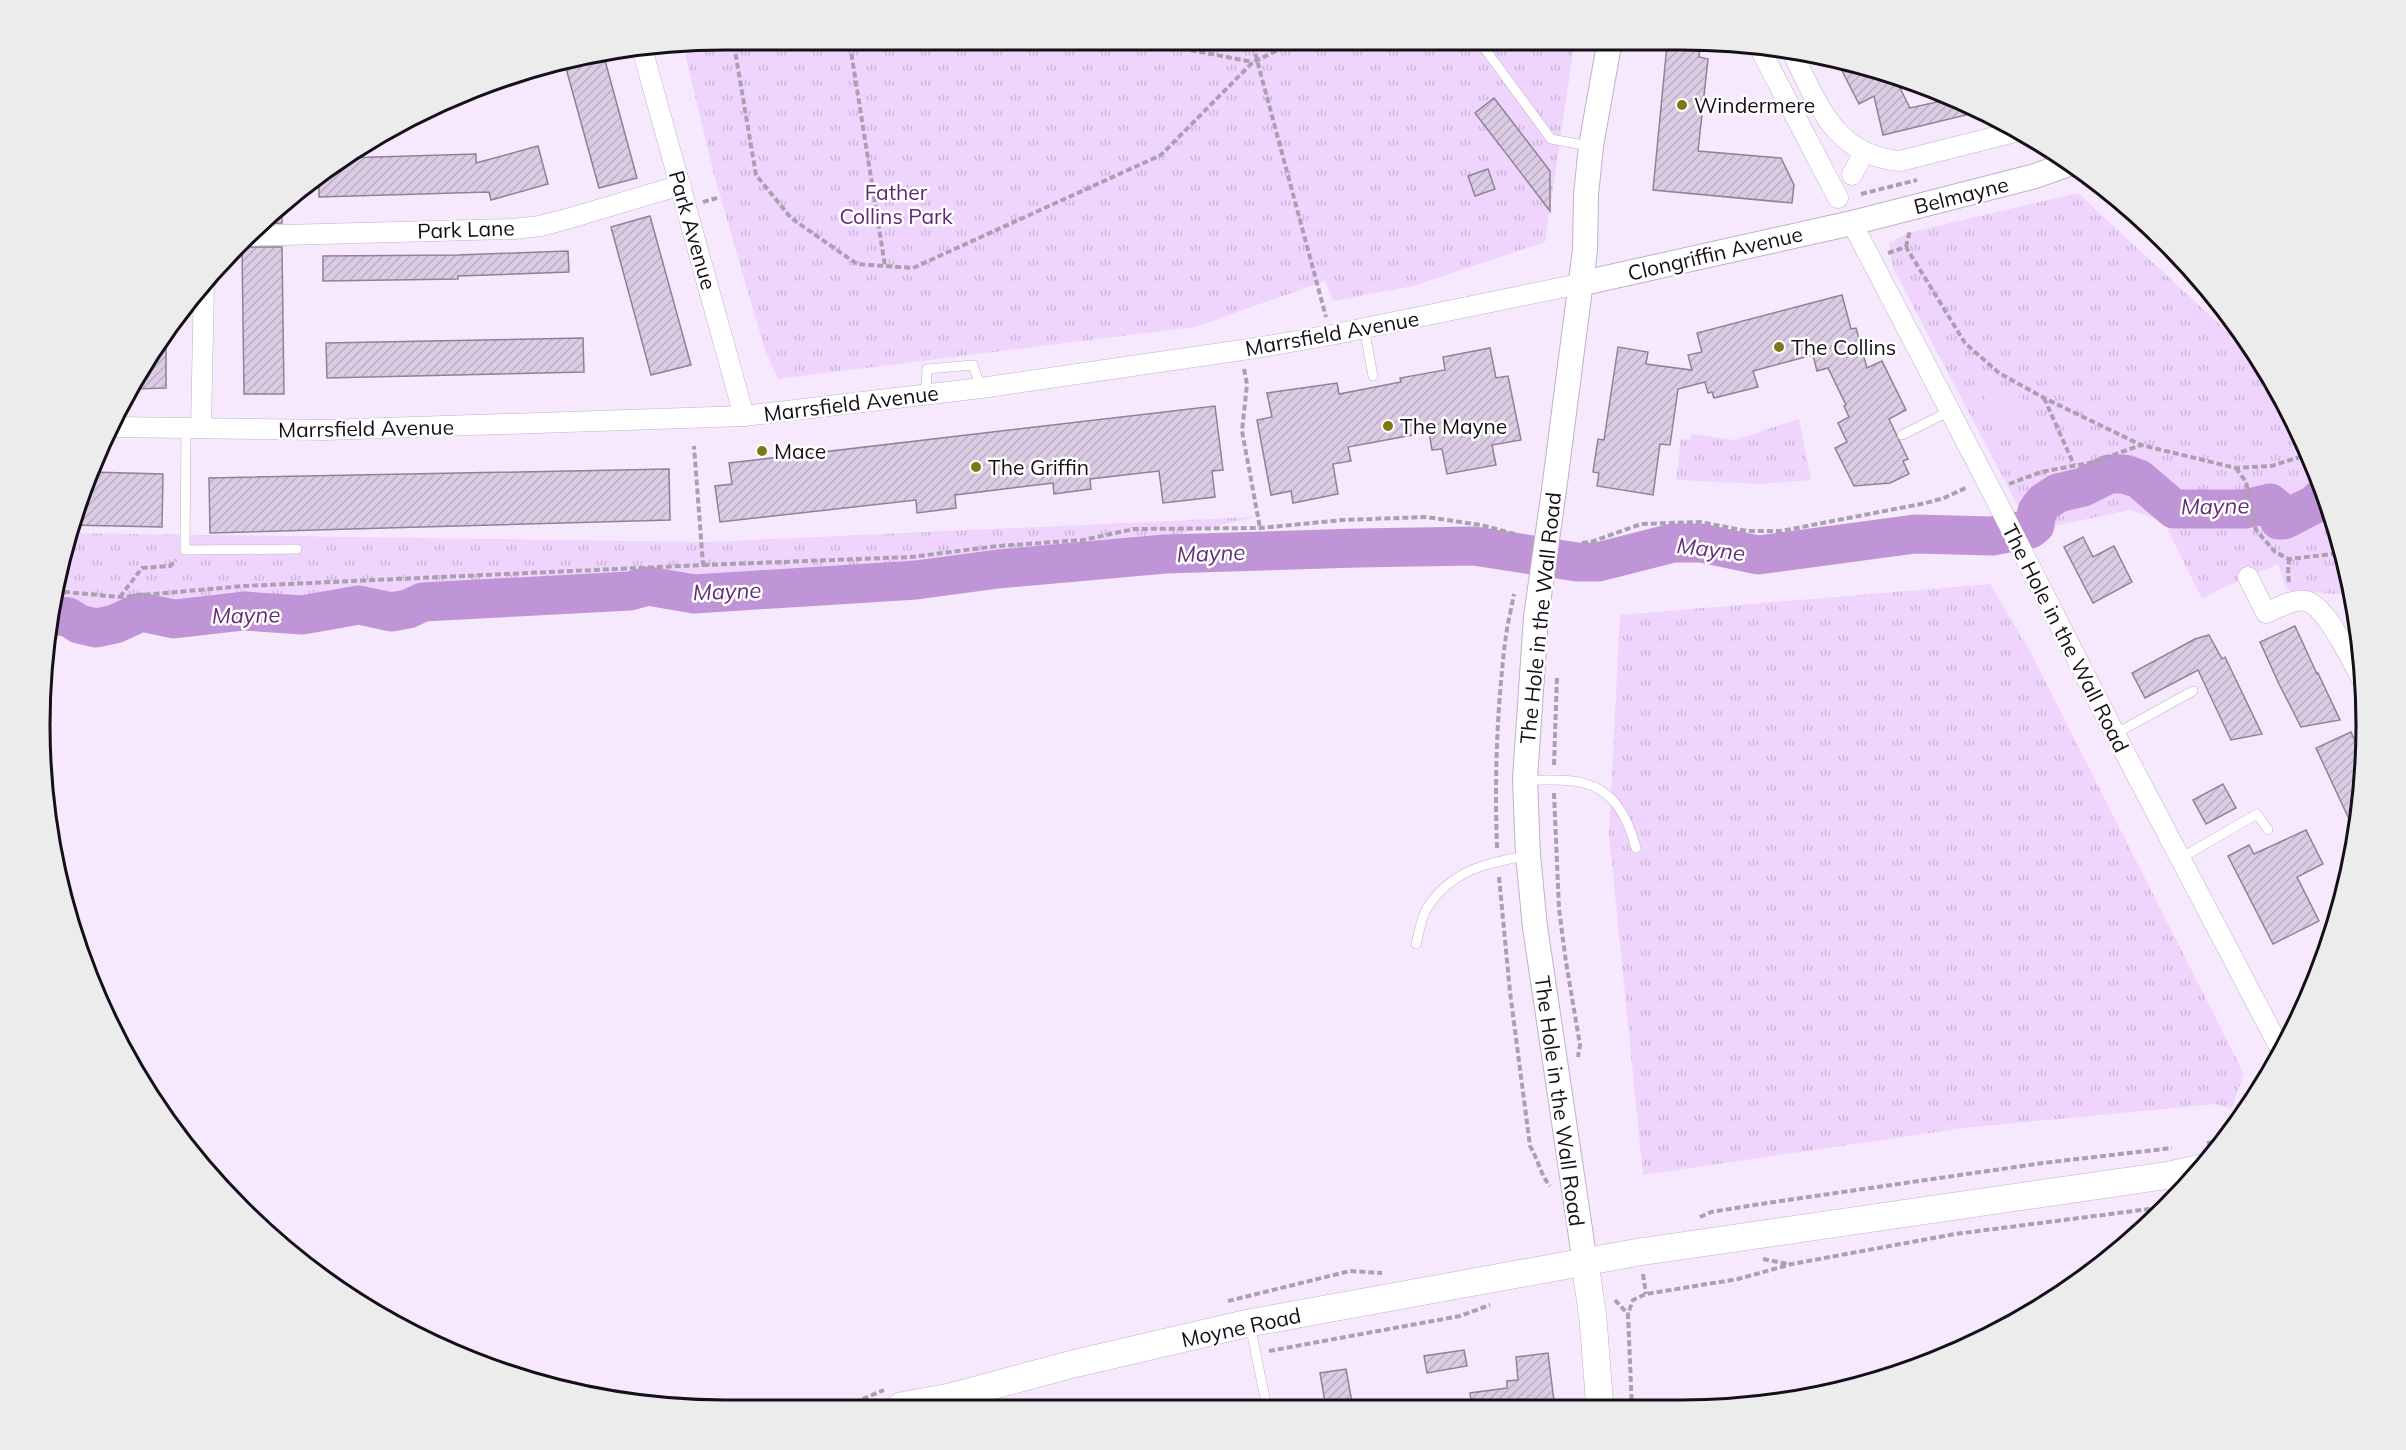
<svg xmlns="http://www.w3.org/2000/svg" width="2406" height="1450" viewBox="0 0 2406 1450" font-family="Mulish,sans-serif">
  <style>
    .grass { fill: url(#grass-tufts) }
    .pitch { fill: #efd5fd }
    .lines { fill: none; stroke-linecap: round; stroke-linejoin: round }
    .river { stroke: #c095d7; stroke-width: 39 }
    .building { fill: url(#building-hatch); stroke: #8f8197; stroke-width: 1.5 }
    .service-casing { stroke: #c0b1c8; stroke-width: 10 }
    .minor-casing { stroke: #c0b1c8; stroke-width: 21 }
    .tertiary-casing { stroke: #c0b1c8; stroke-width: 26 }
    .secondary-casing { stroke: #c0b1c8; stroke-width: 28 }
    .path { stroke: #aba0b0; stroke-width: 4; stroke-dasharray: 6 3; stroke-linecap: butt }
    .service { stroke: #fff; stroke-width: 9 }
    .minor { stroke: #fff; stroke-width: 20 }
    .tertiary { stroke: #fff; stroke-width: 24 }
    .secondary { stroke: #fff; stroke-width: 27 }
    .tertiary-bridge-casing { stroke: #c0b1c8; stroke-width: 26; stroke-linecap: butt }
    .path-bridge { stroke: #aba0b0; stroke-width: 4; stroke-dasharray: 6 3; stroke-linecap: butt }
    .tertiary-bridge { stroke: #fff; stroke-width: 24 }
    .poi-dot { fill: #7e7619; stroke: #fff; stroke-width: 2 }
    .labels { text-anchor: middle; dominant-baseline: central; stroke-width: 5; stroke-linejoin: round; paint-order: stroke }
    .poi-label { font-size: 21px; fill: #150f17; stroke: #fff; text-anchor: start }
    .park-label { font-size: 21px; fill: #5e2876; stroke: #fff }
    .street-label { font-size: 21px; fill: #150f17; stroke: #fff }
    .water-label { font-size: 22px; font-style: italic; fill: #632d7b; stroke: #fff }
    .rim { fill: none; stroke: #150f17; stroke-width: 3 }
  </style>
  <defs>
    <pattern id="grass-tufts" width="24" height="20" patternUnits="userSpaceOnUse" patternTransform="scale(1.5)"><rect width="24" height="20" fill="#efd5fd"/><path d="M3 7l-1-3M5 7V3M7 7l1-3M15 17l-1-3M17 17v-4M19 17l1-3" fill="none" stroke="#ccb6d8"/></pattern>
    <pattern id="building-hatch" width="6" height="6" patternUnits="userSpaceOnUse" patternTransform="scale(1.5)"><rect width="6" height="6" fill="#dbcce4"/><path d="M-1 1l2-2M0 6l6-6M5 7l2-2" fill="none" stroke="#bbaec3"/></pattern>
  </defs>
  <rect width="100%" height="100%" fill="#f6e9fd"/>
  <!-- grass -->
  <g class="grass">
    <path d="M683,45H1574L1545,242L1413,286L1333,301L1325,281L1195,327L778,379L764,347L714,175Z"/>
    <path d="M2078,193L2261,363L2275,382L2330,504L2355,607L2348,595L2287,590L2278,564L2218,590L2202,599L2163,521L2130,510L2031,531L1892,266L1889,243L1908,233Z"/>
    <path d="M1799,419L1811,480L1761,484L1676,480L1681,439L1689,440L1691,434L1734,440Z"/>
    <path d="M1256,517L1148,541L735,589L49,617L69,533L708,542Z"/>
    <path d="M1990,584L2030,651L2244,1074L2231,1109L2216,1104L1963,1128L1643,1175L1609,834L1620,615Z"/>
  </g>
  <!-- pitch -->
  <path class="pitch" d="M1990,379L2028,403L2011,419L1990,413C1982,400 1983,393 1990,379Z"/>
  <g class="lines">
    <!-- river -->
    <path class="river" d="M50,615L68,617L79,624L96,628L115,624L141,612L174,619L244,611L302,615L359,605L391,612L408,609L423,602L630,591L648,586L694,594L916,580L998,569L1165,554L1357,548L1474,546L1577,562H1598L1673,543H1701L1758,555L1915,534L1992,536L2030,529L2035,525L2037,511L2044,502L2058,493L2083,487L2109,474H2124L2139,479L2174,509H2245L2270,503L2277,509L2279,520H2284L2315,504L2326,494"/>
  </g>
  <!-- building -->
  <g class="building">
    <path d="M1667,45H1700L1699,57L1708,59L1698,151L1781,158L1794,185L1792,203L1653,190Z"/>
    <path d="M603,53L637,178L599,188L564,61Z"/>
    <path d="M1838,63L1895,78L1910,108L1955,98L1966,104V115L1883,135L1874,96L1859,104Z"/>
    <path d="M1494,98L1550,171V211L1475,113Z"/>
    <path d="M538,146L548,184L491,200L489,192L319,197V174L343,158L476,154V163Z"/>
    <path d="M1488,169L1495,189L1475,196L1468,176Z"/>
    <path d="M282,203V223L259,224Z"/>
    <path d="M650,216L691,365L651,375L611,227Z"/>
    <path d="M242,247H282L284,394H244Z"/>
    <path d="M568,251L569,272L458,276V279L323,281V256L458,255Z"/>
    <path d="M1842,295L1851,329L1856,328L1867,368L1882,361L1906,410L1889,419L1908,459L1903,461L1909,474L1890,483L1854,486L1835,448L1847,442L1838,423L1849,417L1844,406L1846,405L1828,368L1817,371L1813,355L1753,371L1758,387L1714,398L1712,392L1708,393L1705,382L1678,389L1670,445L1660,444L1653,495L1597,486L1599,473L1593,472L1598,439L1604,440L1618,347L1648,352L1646,364L1692,370L1688,355L1702,352L1697,333Z"/>
    <path d="M166,330V388L133,389L155,344Z"/>
    <path d="M583,338L584,372L327,378L326,343Z"/>
    <path d="M1490,348L1496,378L1508,376L1521,440L1492,445L1496,465L1447,474L1442,449L1432,450L1429,432L1348,447L1351,461L1333,464L1338,494L1293,503L1291,491L1271,495L1257,420L1272,417L1267,393L1337,383L1339,394L1401,382L1400,378L1445,370L1443,357Z"/>
    <path d="M1215,406L1223,470L1212,471L1215,497L1163,503L1159,471L1090,479L1091,489L1054,494L1053,483L955,495L956,508L917,513L916,500L720,522L715,486L732,484L729,463Z"/>
    <path d="M669,469L670,520L210,533L209,478Z"/>
    <path d="M91,472L163,474L162,527L71,525L75,505Z"/>
    <path d="M2083,537L2093,557L2114,546L2132,582L2093,603L2064,547Z"/>
    <path d="M2295,626L2317,674L2318,673L2340,720L2301,727L2279,684L2260,642Z"/>
    <path d="M2209,635L2222,659L2225,657L2262,734L2231,740L2198,670L2145,698L2132,673L2195,639Z"/>
    <path d="M2351,732L2365,764L2355,832L2316,748Z"/>
    <path d="M2223,784L2236,808L2206,824L2193,800Z"/>
    <path d="M2306,830L2323,864L2297,877L2319,921L2273,944L2228,856L2249,845L2254,854Z"/>
    <path d="M1464,1350L1467,1366L1427,1373L1424,1356Z"/>
    <path d="M1548,1353L1555,1409L1472,1408L1470,1393L1507,1388V1381L1518,1380L1516,1357Z"/>
    <path d="M1346,1369L1353,1408H1326L1320,1373Z"/>
  </g>
  <g class="lines">
    <defs>
      <g id="service">
        <path d="M1482,45L1551,139L1589,146"/>
        <path d="M1364,328L1373,376"/>
        <path d="M926,395L927,369L973,365L981,388"/>
        <path d="M186,428L185,550L297,549"/>
        <path d="M1902,435L1950,411"/>
        <path d="M2115,734L2193,691"/>
        <path d="M1527,780C1544,781 1566,778 1583,783C1615,791 1628,818 1636,848"/>
        <path d="M2181,858L2257,814L2268,830"/>
        <path d="M1416,944C1419,933 1421,918 1427,908C1451,871 1485,863 1526,856"/>
        <path d="M1250,1325L1267,1408"/>
      </g>
      <g id="minor">
        <path d="M641,45L744,416"/>
        <path d="M1758,45L1838,198"/>
        <path d="M1791,50C1818,103 1833,155 1900,161L2015,132"/>
        <path d="M1852,175L1864,152"/>
        <path d="M1852,223L1991,490L2115,734L2282,1052"/>
        <path d="M245,236L514,229L540,226L567,219L681,185"/>
        <path d="M114,427L325,430L744,416L981,388L1256,348L1331,335L1579,284"/>
        <path d="M201,428L204,283"/>
        <path d="M2248,577L2266,613C2276,609 2294,598 2306,601C2327,606 2352,662 2363,681"/>
      </g>
      <g id="tertiary">
        <path d="M1579,284L1852,223L2035,176L2069,164"/>
        <path d="M1554,490L1585,250L1586,195L1591,146L1609,45"/>
        <path d="M1536,617L1525,779L1528,855L1535,927L1585,1263"/>
      </g>
      <g id="secondary">
        <path d="M1585,1263L1593,1319L1600,1409"/>
        <path d="M901,1406L950,1397L1073,1364L1249,1323L1639,1252L2170,1175L2202,1168"/>
      </g>
    </defs>
    <!-- service casing -->
    <use href="#service" class="service-casing"/>
    <!-- minor casing -->
    <use href="#minor" class="minor-casing"/>
    <!-- tertiary casing -->
    <use href="#tertiary" class="tertiary-casing"/>
    <!-- secondary casing -->
    <use href="#secondary" class="secondary-casing"/>
    <!-- path -->
    <g class="path">
      <path d="M734,45L756,175L791,218L857,264L913,268L1161,155L1253,62L1289,45"/>
      <path d="M850,45L885,266"/>
      <path d="M1164,45L1253,62"/>
      <path d="M1253,45L1326,317"/>
      <path d="M2082,183L2095,179"/>
      <path d="M1861,194L1917,180"/>
      <path d="M703,202L717,198"/>
      <path d="M1906,247L1910,230"/>
      <path d="M1888,253L1906,247L1965,343L1999,373L2044,398L2141,445L2236,468L2271,466L2300,457L2307,453"/>
      <path d="M1244,369L1247,384L1242,431L1260,528"/>
      <path d="M2044,398L2074,465"/>
      <path d="M2236,468L2246,482L2256,530L2275,552L2289,559L2342,553"/>
      <path d="M2009,484L2041,472L2094,462L2141,445"/>
      <path d="M1582,543L1591,542L1641,524L1700,522L1747,531H1781L1926,503L1944,498L1968,487"/>
      <path d="M703,565L911,557L998,546L1083,540L1134,529L1260,528L1343,520L1426,517L1481,525L1515,534"/>
      <path d="M2289,582L2288,573L2289,559"/>
      <path d="M55,591L120,597L244,586L703,565L694,446"/>
      <path d="M120,597L142,568L170,566L176,560"/>
      <path d="M1554,765L1557,676"/>
      <path d="M1554,793L1559,909L1566,962L1580,1045L1578,1057"/>
      <path d="M1497,848C1495,793 1496,737 1501,682C1503,659 1505,636 1510,614"/>
      <path d="M1499,877L1510,992L1530,1146C1538,1159 1540,1174 1550,1186"/>
      <path d="M2207,1143L2227,1140"/>
      <path d="M1700,1217L1711,1212L1767,1203L2043,1163L2172,1148"/>
      <path d="M1763,1259L1788,1264"/>
      <path d="M1643,1274L1646,1294"/>
      <path d="M1615,1300L1628,1314"/>
      <path d="M1228,1301L1350,1271L1382,1273"/>
      <path d="M1269,1351L1460,1316L1490,1305"/>
      <path d="M846,1406L884,1390"/>
      <path d="M1632,1409L1628,1314L1633,1300L1646,1294L1738,1279L1792,1264L1955,1234L2165,1207"/>
    </g>
    <!-- service -->
    <use href="#service" class="service"/>
    <!-- minor -->
    <use href="#minor" class="minor"/>
    <!-- tertiary -->
    <use href="#tertiary" class="tertiary"/>
    <!-- secondary -->
    <use href="#secondary" class="secondary"/>
    <defs>
      <path id="tertiary-bridge" d="M1536,617L1554,490"/>
    </defs>
    <!-- tertiary-bridge casing -->
    <use href="#tertiary-bridge" class="tertiary-bridge-casing"/>
    <!-- path-bridge -->
    <path class="path-bridge" d="M1510,614L1514,594"/>
    <!-- tertiary-bridge -->
    <use href="#tertiary-bridge" class="tertiary-bridge"/>
  </g>
  <!-- markers -->
  <g class="poi-dot">
    <circle cx="1682" cy="105" r="6"/>
    <circle cx="1779" cy="347" r="6"/>
    <circle cx="1388" cy="426" r="6"/>
    <circle cx="762" cy="451" r="6"/>
    <circle cx="976" cy="467" r="6"/>
  </g>
  <g class="labels">
    <!-- poi labels -->
    <g class="poi-label">
      <text x="1694" y="105">Windermere</text>
      <text x="1791" y="347">The Collins</text>
      <text x="1400" y="426">The Mayne</text>
      <text x="774" y="451">Mace</text>
      <text x="988" y="467">The Griffin</text>
    </g>
    <!-- park labels -->
    <g class="park-label">
      <text x="896" y="192">Father<tspan x="896" dy="24">Collins Park</tspan></text>
    </g>
    <!-- street labels -->
    <g class="street-label">
      <text transform="translate(1961 195) rotate(-14)">Belmayne</text>
      <text transform="translate(466 229) rotate(-2)">Park Lane</text>
      <text transform="translate(693 230) rotate(74)">Park Avenue</text>
      <text transform="translate(1715 253) rotate(-13)">Clongriffin Avenue</text>
      <text transform="translate(1332 333) rotate(-10)">Marrsfield Avenue</text>
      <text transform="translate(851 403) rotate(-7)">Marrsfield Avenue</text>
      <text transform="translate(366 428) rotate(-1)">Marrsfield Avenue</text>
      <text transform="translate(1540 618) rotate(-84)">The Hole in the Wall Road</text>
      <text transform="translate(2066 638) rotate(63)">The Hole in the Wall Road</text>
      <text transform="translate(1560 1101) rotate(82)">The Hole in the Wall Road</text>
      <text transform="translate(1241 1327) rotate(-12)">Moyne Road</text>
    </g>
    <!-- water labels -->
    <g class="water-label">
      <text transform="translate(2215 506) rotate(-1)">Mayne</text>
      <text transform="translate(1711 549) rotate(7)">Mayne</text>
      <text transform="translate(1211 553) rotate(-2)">Mayne</text>
      <text transform="translate(727 591) rotate(-2)">Mayne</text>
      <text transform="translate(246 615) rotate(-1)">Mayne</text>
    </g>
  </g>
  <!-- crop -->
  <path d="M0 0H2406V1450H0ZM725 50H1681A675 675 0 0 1 2356 725V725A675 675 0 0 1 1681 1400H725A675 675 0 0 1 50 725V725A675 675 0 0 1 725 50Z" fill="#ececec" fill-rule="evenodd"/>
  <path class="rim" d="M725 50H1681A675 675 0 0 1 2356 725V725A675 675 0 0 1 1681 1400H725A675 675 0 0 1 50 725V725A675 675 0 0 1 725 50Z"/>
</svg>
